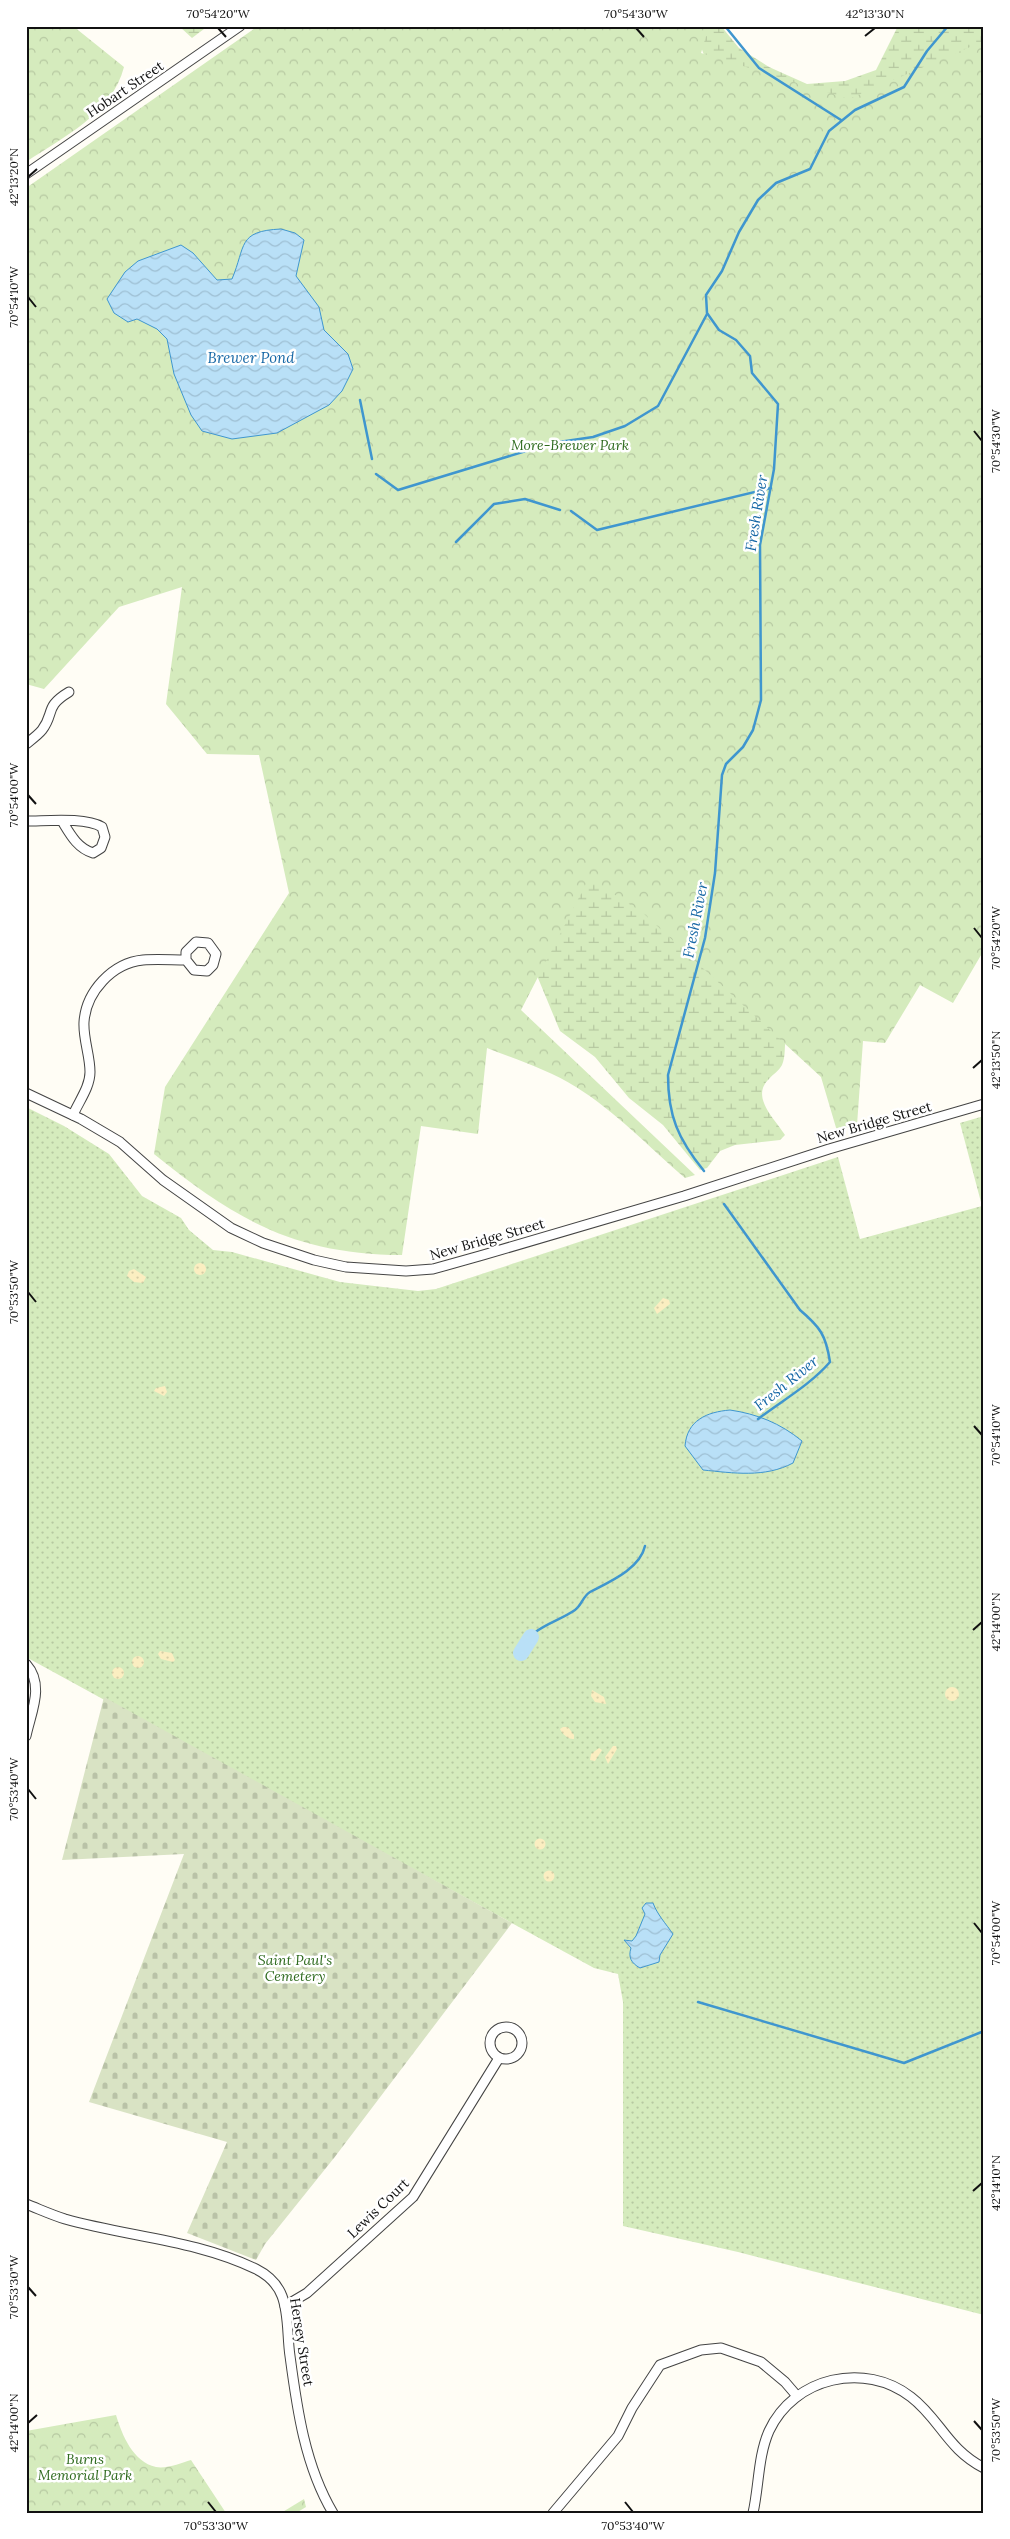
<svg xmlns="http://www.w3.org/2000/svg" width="1010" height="2539" viewBox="0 0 1010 2539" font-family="Lora,serif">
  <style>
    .grass { fill: url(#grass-dots) }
    .wetland { fill: url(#wetland-marsh) }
    .sand { fill: url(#sand-dots) }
    .cemetery { fill: url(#cemetery-stones) }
    .park { fill: url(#park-crowns) }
    .water { fill: url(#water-waves); stroke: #3f96cf }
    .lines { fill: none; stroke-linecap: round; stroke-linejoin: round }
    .stream { stroke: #3f96cf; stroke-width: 2.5 }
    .river { stroke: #b9e0f7; stroke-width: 16 }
    .minor-casing { stroke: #444; stroke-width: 11 }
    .minor { stroke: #fff; stroke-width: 9 }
    .ticks { fill: none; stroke: #111; stroke-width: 2 }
    .labels { text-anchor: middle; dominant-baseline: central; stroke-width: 5; stroke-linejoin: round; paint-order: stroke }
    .street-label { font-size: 14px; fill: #111; stroke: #fff }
    .park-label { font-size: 14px; font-style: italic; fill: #2f6b1f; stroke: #fff }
    .water-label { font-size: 15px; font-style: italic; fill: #1768a6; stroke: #fff }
    .neatline { fill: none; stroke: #111; stroke-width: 2 }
    .ticks-label { font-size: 12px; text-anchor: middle; fill: #111 }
  </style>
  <defs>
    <pattern id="grass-dots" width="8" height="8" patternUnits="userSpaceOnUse" patternTransform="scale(1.25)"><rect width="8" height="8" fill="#d5ebbd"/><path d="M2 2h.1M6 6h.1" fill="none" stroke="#b6c8a1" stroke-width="1.8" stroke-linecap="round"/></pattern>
    <pattern id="wetland-marsh" width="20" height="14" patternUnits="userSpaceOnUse" patternTransform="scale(1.25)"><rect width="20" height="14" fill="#d5ebbd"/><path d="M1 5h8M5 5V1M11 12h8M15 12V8" fill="none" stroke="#b6c8a1"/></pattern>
    <pattern id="sand-dots" width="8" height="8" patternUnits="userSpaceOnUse" patternTransform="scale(1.25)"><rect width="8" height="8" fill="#fbeec1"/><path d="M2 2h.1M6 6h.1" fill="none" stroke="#d6cba5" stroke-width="1.8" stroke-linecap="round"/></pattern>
    <pattern id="cemetery-stones" width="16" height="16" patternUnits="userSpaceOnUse" patternTransform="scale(1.25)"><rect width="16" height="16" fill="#d9e3c4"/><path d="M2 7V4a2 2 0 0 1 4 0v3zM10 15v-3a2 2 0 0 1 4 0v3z" fill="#b9c2a7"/></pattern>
    <pattern id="park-crowns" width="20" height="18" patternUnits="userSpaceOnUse" patternTransform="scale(1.25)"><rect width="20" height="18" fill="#d5ebbd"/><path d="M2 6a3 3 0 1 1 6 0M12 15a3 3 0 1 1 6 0" fill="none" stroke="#b6c8a1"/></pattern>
    <pattern id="water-waves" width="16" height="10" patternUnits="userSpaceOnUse" patternTransform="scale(1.25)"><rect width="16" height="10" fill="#b9e0f7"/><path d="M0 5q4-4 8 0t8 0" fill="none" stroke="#9ebfd3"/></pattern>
  </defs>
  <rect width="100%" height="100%" fill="#fffdf5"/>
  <!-- grass -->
  <path class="grass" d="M26,1107L64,1126L109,1154L142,1196L181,1218L189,1230L213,1250L232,1252L340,1282L418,1291L436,1289L838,1157L860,1239L982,1206L960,1123L984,1116V2315L738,2252L623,2226V2002L618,1974L594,1968L26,1657Z"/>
  <!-- wetland -->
  <g class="wetland">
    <path d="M179,26H208L192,38Z"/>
    <path d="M694,26H721L739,48L769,67L807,84L845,81L876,70L898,26H984V630L786,1037C784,1046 786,1056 782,1065C779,1071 773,1074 769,1079C750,1097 775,1119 785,1135L780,1140L735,1145L720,1151L707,1168L700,1170L663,1125L629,1098L595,1057L560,1031L533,966L710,73Z"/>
  </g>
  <!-- sand -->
  <g class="sand">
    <circle cx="200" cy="1269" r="6"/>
    <path d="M134,1269L146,1277L143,1283L134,1282L127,1276L129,1271Z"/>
    <path d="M663,1298L669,1300L670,1304L657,1314L654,1308Z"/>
    <path d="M165,1386L167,1392L164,1396L154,1391L156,1388Z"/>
    <path d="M160,1651L172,1653L175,1660L173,1662L161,1659L158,1654Z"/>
    <circle cx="138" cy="1662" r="6"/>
    <circle cx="118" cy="1673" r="6"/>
    <circle cx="952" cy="1694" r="7"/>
    <path d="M592,1690L604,1697L606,1704L595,1702L591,1696Z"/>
    <path d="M563,1727H568L574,1735V1739C569,1740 562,1734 560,1729Z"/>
    <path d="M613,1746H616L617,1749L608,1764L605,1757Z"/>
    <path d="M599,1748L602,1750L595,1761L590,1760L591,1754Z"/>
    <circle cx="540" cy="1844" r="5.5"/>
    <circle cx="549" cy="1876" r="5.5"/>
  </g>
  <!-- cemetery -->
  <path class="cemetery" d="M104,1697L512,1923L334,2158L265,2244L256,2260L187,2233L227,2142L89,2102L184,1854L62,1860Z"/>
  <!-- park -->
  <g class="park">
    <path d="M26,26H73L124,67C112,114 63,137 26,162Z"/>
    <path d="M258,26H709L701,53L849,99L984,41V950L953,1003L920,985L885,1043L863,1041L857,1125L837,1131L821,1077L643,913L589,878L521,1010L695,1175L685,1178C650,1148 615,1111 576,1087C549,1070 517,1060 487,1048L478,1134L421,1126L402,1255C294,1254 236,1220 154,1154L165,1087L289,893L259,755L207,754L166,704L182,587L119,607L44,689L26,684V188Z"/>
    <path d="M116,2415C122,2435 133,2462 156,2467C167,2469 181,2463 191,2460L226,2513H26V2431Z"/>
    <path d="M304,2499L306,2507L296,2513H281Z"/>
  </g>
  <!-- water -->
  <g class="water">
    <path d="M281,229L295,233L304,240L296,276L319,307L324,330L348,354L353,369L342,391L329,405L277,433L232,439L202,431L191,415L174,374L167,339L157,329L137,319L128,322L114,313L107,299L125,272L138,261L181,245L193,253L217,280L232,279C246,246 237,231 281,229Z"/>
    <path d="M730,1410C757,1414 780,1423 802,1441L793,1463C765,1478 733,1473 703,1470L685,1446C687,1420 707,1412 730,1410Z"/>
    <path d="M646,1903H653C657,1914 666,1924 673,1934L660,1955L659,1962L640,1968C631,1963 628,1957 631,1948L624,1940L632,1941L636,1936L645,1914L642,1908Z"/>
  </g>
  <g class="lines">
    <!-- stream -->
    <g class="stream">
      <path d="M725,26L759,68L841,120"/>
      <path d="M360,400L372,459"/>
      <path d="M559,442L593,437L625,426L658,406L707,314"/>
      <path d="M376,474L398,490L549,444"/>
      <path d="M571,511L597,530L771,488"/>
      <path d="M456,542L494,504L525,499L560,510"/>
      <path d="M704,1171C678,1139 668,1116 668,1075L705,938L715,873L722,775L726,764L743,747L753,730L761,700L760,545L774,469L778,404L752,373L750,356L736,340L719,330L707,313L706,295L722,271L739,232L758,200L776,183L810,169L829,131L855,110L904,87L927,51L948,26"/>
      <path d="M724,1204L800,1310C820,1327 826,1335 830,1362C810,1385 783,1400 758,1419"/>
      <path d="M534,1633C547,1623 562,1619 575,1610C582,1605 583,1596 590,1592C609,1582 640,1569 645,1546"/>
      <path d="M698,2002L904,2063L984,2031"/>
    </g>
    <!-- river -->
    <path class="river" d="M521,1653L531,1637"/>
    <defs>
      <g id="minor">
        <path d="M26,174L240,26"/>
        <path d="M26,744C31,740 38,735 42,730C55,713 44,707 69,692"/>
        <path d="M26,821C47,821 85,817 102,827L105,837L101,848L93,853C77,848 70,834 62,821"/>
        <path d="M26,1093L81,1119L120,1142L163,1180L231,1228L263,1243L314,1260L346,1267L406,1271L433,1269L483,1255L684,1196L829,1149L984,1104"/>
        <path d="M73,1115C79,1101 90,1087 90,1072C90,1055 83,1039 84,1022C86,992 112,963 143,960C157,959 172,960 186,960L194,970L207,971L213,965L216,954L208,943L196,942L186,952V960"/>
        <path d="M26,1664C45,1685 31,1712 26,1736"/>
        <circle cx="506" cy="2043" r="16"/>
        <path d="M26,2204C39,2209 52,2215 65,2219C129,2237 196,2240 256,2269C268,2275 277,2283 282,2296C289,2314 287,2336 290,2356C297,2409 305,2466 333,2513"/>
        <path d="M285,2306L307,2293L413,2197L499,2058"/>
        <path d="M553,2513L618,2436L632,2408L660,2365L701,2350L721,2348L761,2362L785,2382L797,2396"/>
        <path d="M753,2513C759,2486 758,2456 769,2431C794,2377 865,2361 911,2397C940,2419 947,2449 984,2468"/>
      </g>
    </defs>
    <!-- minor casing -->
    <use href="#minor" class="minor-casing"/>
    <!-- minor -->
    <use href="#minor" class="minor"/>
  </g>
  <!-- ticks -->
  <path class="ticks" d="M218,28L226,37M636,28L644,37M865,36L875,28M28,177L37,169M28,297L36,307M974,431L982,441M28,795L36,804M974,928L982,938M973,1068L982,1060M28,1292L36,1302M974,1426L982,1435M973,1630L982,1622M28,1789L36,1799M974,1923L982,1933M973,2191L982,2183M28,2287L36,2296M974,2421L982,2430M28,2423L37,2415M208,2502L216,2512M625,2502L633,2512"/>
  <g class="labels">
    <!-- street labels -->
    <g class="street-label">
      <text transform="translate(125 89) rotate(-34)">Hobart Street</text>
      <text transform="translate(874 1122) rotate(-16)">New Bridge Street</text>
      <text transform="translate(487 1239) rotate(-16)">New Bridge Street</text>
      <text transform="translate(378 2208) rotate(-44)">Lewis Court</text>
      <text transform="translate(302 2342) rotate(81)">Hersey Street</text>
    </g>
    <!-- park labels -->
    <g class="park-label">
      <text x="570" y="445">More-Brewer Park</text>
      <text x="295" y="1960">Saint Paul's<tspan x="295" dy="16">Cemetery</tspan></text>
      <text x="85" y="2459">Burns<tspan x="85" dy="16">Memorial Park</tspan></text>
    </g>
    <!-- water labels -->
    <g class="water-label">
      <text x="251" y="357">Brewer Pond</text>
      <text transform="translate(756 513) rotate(-81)">Fresh River</text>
      <text transform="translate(695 920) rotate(-79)">Fresh River</text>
      <text transform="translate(786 1383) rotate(-39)">Fresh River</text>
    </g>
  </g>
  <!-- border -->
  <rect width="1010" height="2539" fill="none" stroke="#ffffff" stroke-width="55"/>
  <rect x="28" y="28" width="954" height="2484" class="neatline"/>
  <g class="ticks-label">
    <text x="218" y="18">70°54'20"W</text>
    <text x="636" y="18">70°54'30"W</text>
    <text x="875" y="18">42°13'30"N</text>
    <text transform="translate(14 177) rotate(-90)" y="4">42°13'20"N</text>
    <text transform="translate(14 297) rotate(-90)" y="4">70°54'10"W</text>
    <text transform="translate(996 441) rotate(-90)" y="4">70°54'30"W</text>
    <text transform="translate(14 795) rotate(-90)" y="4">70°54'00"W</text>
    <text transform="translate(996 938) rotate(-90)" y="4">70°54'20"W</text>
    <text transform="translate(996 1060) rotate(-90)" y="4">42°13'50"N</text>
    <text transform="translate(14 1292) rotate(-90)" y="4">70°53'50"W</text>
    <text transform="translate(996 1435) rotate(-90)" y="4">70°54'10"W</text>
    <text transform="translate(996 1622) rotate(-90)" y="4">42°14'00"N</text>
    <text transform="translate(14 1789) rotate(-90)" y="4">70°53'40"W</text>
    <text transform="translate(996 1933) rotate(-90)" y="4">70°54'00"W</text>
    <text transform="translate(996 2183) rotate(-90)" y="4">42°14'10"N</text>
    <text transform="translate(14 2287) rotate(-90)" y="4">70°53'30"W</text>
    <text transform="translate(14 2423) rotate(-90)" y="4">42°14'00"N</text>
    <text transform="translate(996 2430) rotate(-90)" y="4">70°53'50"W</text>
    <text x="216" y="2530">70°53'30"W</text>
    <text x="633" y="2530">70°53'40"W</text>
  </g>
</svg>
